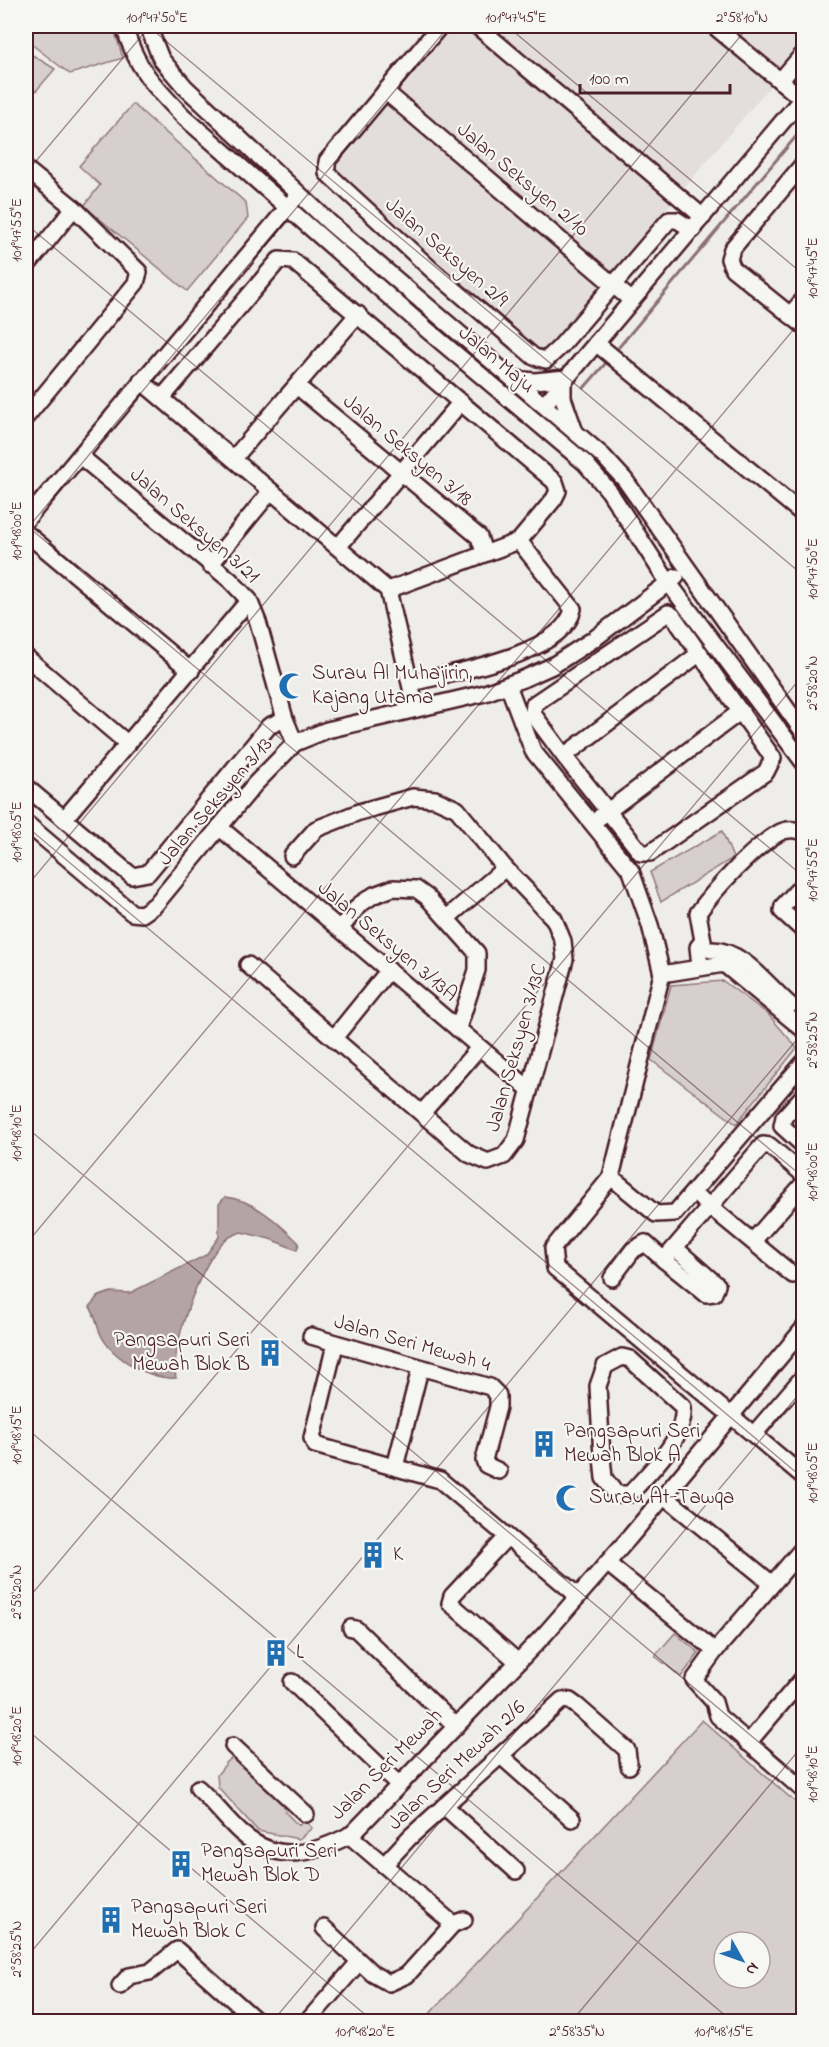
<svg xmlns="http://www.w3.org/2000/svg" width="829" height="2047" viewBox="0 0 829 2047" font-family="'Indie Flower',sans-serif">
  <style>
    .built { fill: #e3dedc }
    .green { fill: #d7cfce; stroke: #90777c; stroke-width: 1.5; fill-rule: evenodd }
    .water { fill: #b4a4a5; stroke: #8a6f74; stroke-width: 1.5 }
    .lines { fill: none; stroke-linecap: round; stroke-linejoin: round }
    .stream { stroke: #8a6f74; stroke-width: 3 }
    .minor-casing { stroke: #4a1f2b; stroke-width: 20 }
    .minor { stroke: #f6f6f2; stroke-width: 15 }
    .ticks { fill: none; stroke: #4a1f2b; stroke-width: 1.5; stroke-opacity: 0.45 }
    .labels { text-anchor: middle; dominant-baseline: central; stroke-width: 4.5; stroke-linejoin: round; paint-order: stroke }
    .street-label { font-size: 21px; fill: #4a1f2b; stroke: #f6f6f2 }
    .poi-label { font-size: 21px; fill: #4a1f2b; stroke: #f6f6f2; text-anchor: start }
    .neatline { fill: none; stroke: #4a1f2b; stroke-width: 2 }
    .ticks-label { font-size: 15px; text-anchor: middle; fill: #4a1f2b }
  </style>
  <rect width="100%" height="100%" fill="#efedea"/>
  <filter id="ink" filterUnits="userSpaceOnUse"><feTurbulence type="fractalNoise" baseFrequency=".0167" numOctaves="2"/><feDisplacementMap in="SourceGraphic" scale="12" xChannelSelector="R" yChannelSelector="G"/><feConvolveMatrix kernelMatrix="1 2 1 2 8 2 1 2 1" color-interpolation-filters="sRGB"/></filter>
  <g filter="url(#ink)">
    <!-- built -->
    <path class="built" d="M444,26H803V47L544,354L535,353L335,179L330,163Z"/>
    <!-- green -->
    <g class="green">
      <path d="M26,26H113L123,58L70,74L26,40Z"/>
      <path d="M26,51L55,69L36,91L26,84Z"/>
      <path d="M133,104L246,203L248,218L187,291L84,206L100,185L79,166Z"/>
      <path d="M722,831L733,858L661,902L650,872Z"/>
      <path d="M723,981L768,1014L797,1048L736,1124L651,1060L671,985Z"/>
      <path d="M675,1633L699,1653L681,1677L655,1656Z"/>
      <path d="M702,1720L803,1809V2021H423ZM724,1942H760V1978H724Z"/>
      <path d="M237,1754L287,1809L285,1812L298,1825L305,1821L312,1828L299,1839L258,1831L218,1787L217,1775L227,1762Z"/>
    </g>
    <!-- water -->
    <path class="water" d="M225,1197C253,1199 280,1224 299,1243L297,1250L270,1239L241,1232C236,1234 228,1237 224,1241C201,1262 169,1349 176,1378C150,1380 111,1358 100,1333C96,1324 96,1316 90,1307L97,1297L111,1292L130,1293L206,1255L219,1237V1204Z"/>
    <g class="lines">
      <!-- stream -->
      <g class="stream">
        <path d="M619,347L804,127"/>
        <path d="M584,388L605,364"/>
      </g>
      <defs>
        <g id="minor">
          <path d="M124,26C136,68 153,85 183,116L426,329L585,463L609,491L668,582L804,763"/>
          <path d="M148,26L161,59L185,87L330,223L603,456L625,480L804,733"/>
          <path d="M440,26L327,161V173L432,270L534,357L546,360L560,347L669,220H677L693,230"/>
          <path d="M477,26L703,217"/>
          <path d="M714,26L801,98"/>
          <path d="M780,81L804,53"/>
          <path d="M385,91L631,300"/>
          <path d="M804,163L732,249L729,259L733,269L804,326"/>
          <path d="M26,169L74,208L139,272L136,283L26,417"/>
          <path d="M26,267L74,208"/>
          <path d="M790,315L804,299"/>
          <path d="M596,343L804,515"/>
          <path d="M513,379L535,381L566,378"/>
          <path d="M141,381L388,590L416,709"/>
          <path d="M563,383V398L574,429"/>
          <path d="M297,386L479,537L484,552"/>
          <path d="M162,398L279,260L293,261L555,482L558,491L554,499L519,541L388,590"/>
          <path d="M544,405L804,96"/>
          <path d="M80,456L230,580L249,600L258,622L285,719L295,743"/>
          <path d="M234,458L358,314"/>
          <path d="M26,520L293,201"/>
          <path d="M26,533L191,671"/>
          <path d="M338,547L461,402"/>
          <path d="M210,565L271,491"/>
          <path d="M26,657L128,744"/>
          <path d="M411,683C450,673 564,655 573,609L519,541"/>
          <path d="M508,685L533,751L631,871L650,925L662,974L611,1177L553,1248L555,1268L804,1477"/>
          <path d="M564,756L533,714L534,704L668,613L673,616L773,758L766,772L650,853H641L564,756L700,653"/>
          <path d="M26,787L132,876L148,873L269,726L285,719"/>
          <path d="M600,817L741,711"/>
          <path d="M64,819L249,600"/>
          <path d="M26,823L132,913L142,914L155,905L255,784L295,743L327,730L485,693L523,679L552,666L594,639L676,577"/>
          <path d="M219,827L529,1089"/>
          <path d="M804,883L783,906L782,911L804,931"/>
          <path d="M447,918L505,868"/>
          <path d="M340,929L359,905L374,895L393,888L416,889L427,897L477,953V970L458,1029"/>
          <path d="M711,950C742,949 767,985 790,1005"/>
          <path d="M248,965L469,1154L488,1162L504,1156L516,1140L565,959L563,941L554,919L505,868L457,809L435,799L413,797L359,812L316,829L292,856"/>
          <path d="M700,966L698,947L703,941L698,913C714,890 753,848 777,834C785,829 795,829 804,832"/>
          <path d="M662,974L724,964L804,1030"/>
          <path d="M334,1038L389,970"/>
          <path d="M804,1095L784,1117L782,1126L804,1146"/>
          <path d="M422,1113L479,1048"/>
          <path d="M611,1177L656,1214L675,1213L804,1062"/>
          <path d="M702,1200L793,1275"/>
          <path d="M753,1241L804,1183"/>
          <path d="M664,1260L706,1294L714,1293L717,1285L675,1248"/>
          <path d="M612,1278L633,1250L645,1243L664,1260L763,1145L770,1146L804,1175"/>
          <path d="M311,1336L490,1387L498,1395V1407L484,1460L486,1465L499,1471"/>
          <path d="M335,1345L312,1438L315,1445L440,1480L578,1596"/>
          <path d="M622,1357L630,1359L683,1407C686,1439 650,1471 630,1494H616L604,1478L602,1457L598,1386L605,1366Z"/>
          <path d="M754,1434L804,1376"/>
          <path d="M395,1467L420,1369"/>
          <path d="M664,1496L771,1583"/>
          <path d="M507,1537L452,1596L450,1603L518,1662"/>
          <path d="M804,1547L715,1651L694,1680L714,1702L718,1716L804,1791"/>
          <path d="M607,1563L715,1651"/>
          <path d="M351,1628L356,1629L456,1726"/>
          <path d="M292,1682L399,1785"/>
          <path d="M748,1743L804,1677"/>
          <path d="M233,1746L306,1814"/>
          <path d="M501,1756L572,1819"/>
          <path d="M198,1788C213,1802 225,1818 240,1832C277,1865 314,1854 352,1834L545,1634L629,1538L804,1328"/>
          <path d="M444,1806L516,1871"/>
          <path d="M349,1835L453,1924L464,1920"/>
          <path d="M384,1865L410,1837L562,1700L570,1701L577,1706L627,1750L629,1766"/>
          <path d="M324,1928L373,1974L389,1983L407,1975L453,1924"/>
          <path d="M120,1986L129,1976L150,1972L177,1950L258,2022"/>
          <path d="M307,2022L359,1962"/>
        </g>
      </defs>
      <!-- minor casing -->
      <use href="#minor" class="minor-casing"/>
      <!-- minor -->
      <use href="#minor" class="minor"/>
    </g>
  </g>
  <!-- ticks -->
  <path class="ticks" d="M148,26L804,576M507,26L804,275M26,173L150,26M26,224L804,877M26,525L804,1178M26,530L449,26M26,826L804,1479M26,887L749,26M26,1127L804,1780M26,1244L804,317M26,1428L733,2022M26,1601L804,674M26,1729L374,2022M26,1958L804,1031M272,2022L804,1388M571,2022L804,1744"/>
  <!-- icons -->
  <defs>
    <symbol id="mosque-bare" viewBox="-9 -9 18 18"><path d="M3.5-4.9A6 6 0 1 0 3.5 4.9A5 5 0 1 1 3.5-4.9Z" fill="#1f6fb2" stroke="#f6f6f2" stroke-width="2.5" paint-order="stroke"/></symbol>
    <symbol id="building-bare" viewBox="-9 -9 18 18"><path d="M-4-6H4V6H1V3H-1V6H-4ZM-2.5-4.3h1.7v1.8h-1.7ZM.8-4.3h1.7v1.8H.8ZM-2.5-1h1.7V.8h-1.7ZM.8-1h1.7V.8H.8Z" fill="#1f6fb2" stroke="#f6f6f2" stroke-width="2.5" paint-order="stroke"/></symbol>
  </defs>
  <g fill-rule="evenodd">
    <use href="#mosque-bare" x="273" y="667" width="38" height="38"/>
    <use href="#building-bare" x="251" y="1334" width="38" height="38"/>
    <use href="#building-bare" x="525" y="1425" width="38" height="38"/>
    <use href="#mosque-bare" x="550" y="1479" width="38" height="38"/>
    <use href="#building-bare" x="354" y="1536" width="38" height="38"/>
    <use href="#building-bare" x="257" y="1634" width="38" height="38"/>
    <use href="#building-bare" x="162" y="1845" width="38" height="38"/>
    <use href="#building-bare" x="92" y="1901" width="38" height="38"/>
  </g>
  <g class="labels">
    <!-- street labels -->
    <g class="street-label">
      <text transform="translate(522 180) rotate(40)">Jalan Seksyen 2/10</text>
      <text transform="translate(446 253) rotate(41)">Jalan Seksyen 2/9</text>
      <text transform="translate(496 360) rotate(40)">Jalan Maju</text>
      <text transform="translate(407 451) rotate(40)">Jalan Seksyen 3/18</text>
      <text transform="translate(194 526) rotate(41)">Jalan Seksyen 3/21</text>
      <text transform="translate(216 802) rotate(-49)">Jalan Seksyen 3/13</text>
      <text transform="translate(387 942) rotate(40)">Jalan Seksyen 3/13A</text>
      <text transform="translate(517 1048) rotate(-74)">Jalan Seksyen 3/13C</text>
      <text transform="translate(412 1344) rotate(16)">Jalan Seri Mewah 4</text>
      <text transform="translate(387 1765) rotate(-45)">Jalan Seri Mewah</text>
      <text transform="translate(457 1766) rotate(-43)">Jalan Seri Mewah 2/6</text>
    </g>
    <!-- poi labels -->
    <g class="poi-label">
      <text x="312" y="674">Surau Al Muhajirin,<tspan x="312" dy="24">Kajang Utama</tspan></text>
      <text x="250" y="1341" text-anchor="end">Pangsapuri Seri<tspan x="250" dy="24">Mewah Blok B</tspan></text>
      <text x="564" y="1432">Pangsapuri Seri<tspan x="564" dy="24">Mewah Blok A</tspan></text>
      <text x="589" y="1498">Surau At-Tawqa</text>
      <text x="393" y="1555">K</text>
      <text x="296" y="1653">L</text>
      <text x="201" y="1852">Pangsapuri Seri<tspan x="201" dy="24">Mewah Blok D</tspan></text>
      <text x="131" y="1908">Pangsapuri Seri<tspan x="131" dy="24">Mewah Blok C</tspan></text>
    </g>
  </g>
  <!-- margin -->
  <rect width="829" height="2047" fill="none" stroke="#f6f6f2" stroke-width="66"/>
  <!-- north arrow -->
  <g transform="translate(742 1960) rotate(130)"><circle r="28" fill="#f6f6f2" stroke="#b1a0a2" stroke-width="1.5"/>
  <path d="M0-4.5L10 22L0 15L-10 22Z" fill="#1f6fb2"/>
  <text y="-9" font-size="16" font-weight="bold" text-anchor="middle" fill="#4a1f2b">N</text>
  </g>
  <!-- scale -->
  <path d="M580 84v9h150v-9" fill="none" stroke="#4a1f2b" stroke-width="3"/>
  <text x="589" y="84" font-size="18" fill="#4a1f2b" stroke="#f6f6f2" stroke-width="4.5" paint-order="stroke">100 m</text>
  <rect x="33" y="33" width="763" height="1981" class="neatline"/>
  <g class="ticks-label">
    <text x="157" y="22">101°47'50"E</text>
    <text x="516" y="22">101°47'45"E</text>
    <text x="742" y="22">2°58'10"N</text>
    <text transform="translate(16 230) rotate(-90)" y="5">101°47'55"E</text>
    <text transform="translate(812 268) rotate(-90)" y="5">101°47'45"E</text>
    <text transform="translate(16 531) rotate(-90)" y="5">101°48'00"E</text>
    <text transform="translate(812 569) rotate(-90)" y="5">101°47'50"E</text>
    <text transform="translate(812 683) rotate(-90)" y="5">2°58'20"N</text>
    <text transform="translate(16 832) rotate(-90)" y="5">101°48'05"E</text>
    <text transform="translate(812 870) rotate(-90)" y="5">101°47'55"E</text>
    <text transform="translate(812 1040) rotate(-90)" y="5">2°58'25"N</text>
    <text transform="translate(16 1133) rotate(-90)" y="5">101°48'10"E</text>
    <text transform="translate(812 1172) rotate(-90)" y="5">101°48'00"E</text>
    <text transform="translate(16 1435) rotate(-90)" y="5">101°48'15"E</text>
    <text transform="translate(812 1473) rotate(-90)" y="5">101°48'05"E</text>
    <text transform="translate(16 1592) rotate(-90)" y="5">2°58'20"N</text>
    <text transform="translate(16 1736) rotate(-90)" y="5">101°48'20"E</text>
    <text transform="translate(812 1774) rotate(-90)" y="5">101°48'10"E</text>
    <text transform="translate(16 1949) rotate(-90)" y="5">2°58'25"N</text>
    <text x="365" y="2036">101°48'20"E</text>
    <text x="577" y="2036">2°58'35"N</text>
    <text x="724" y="2036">101°48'15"E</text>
  </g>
</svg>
